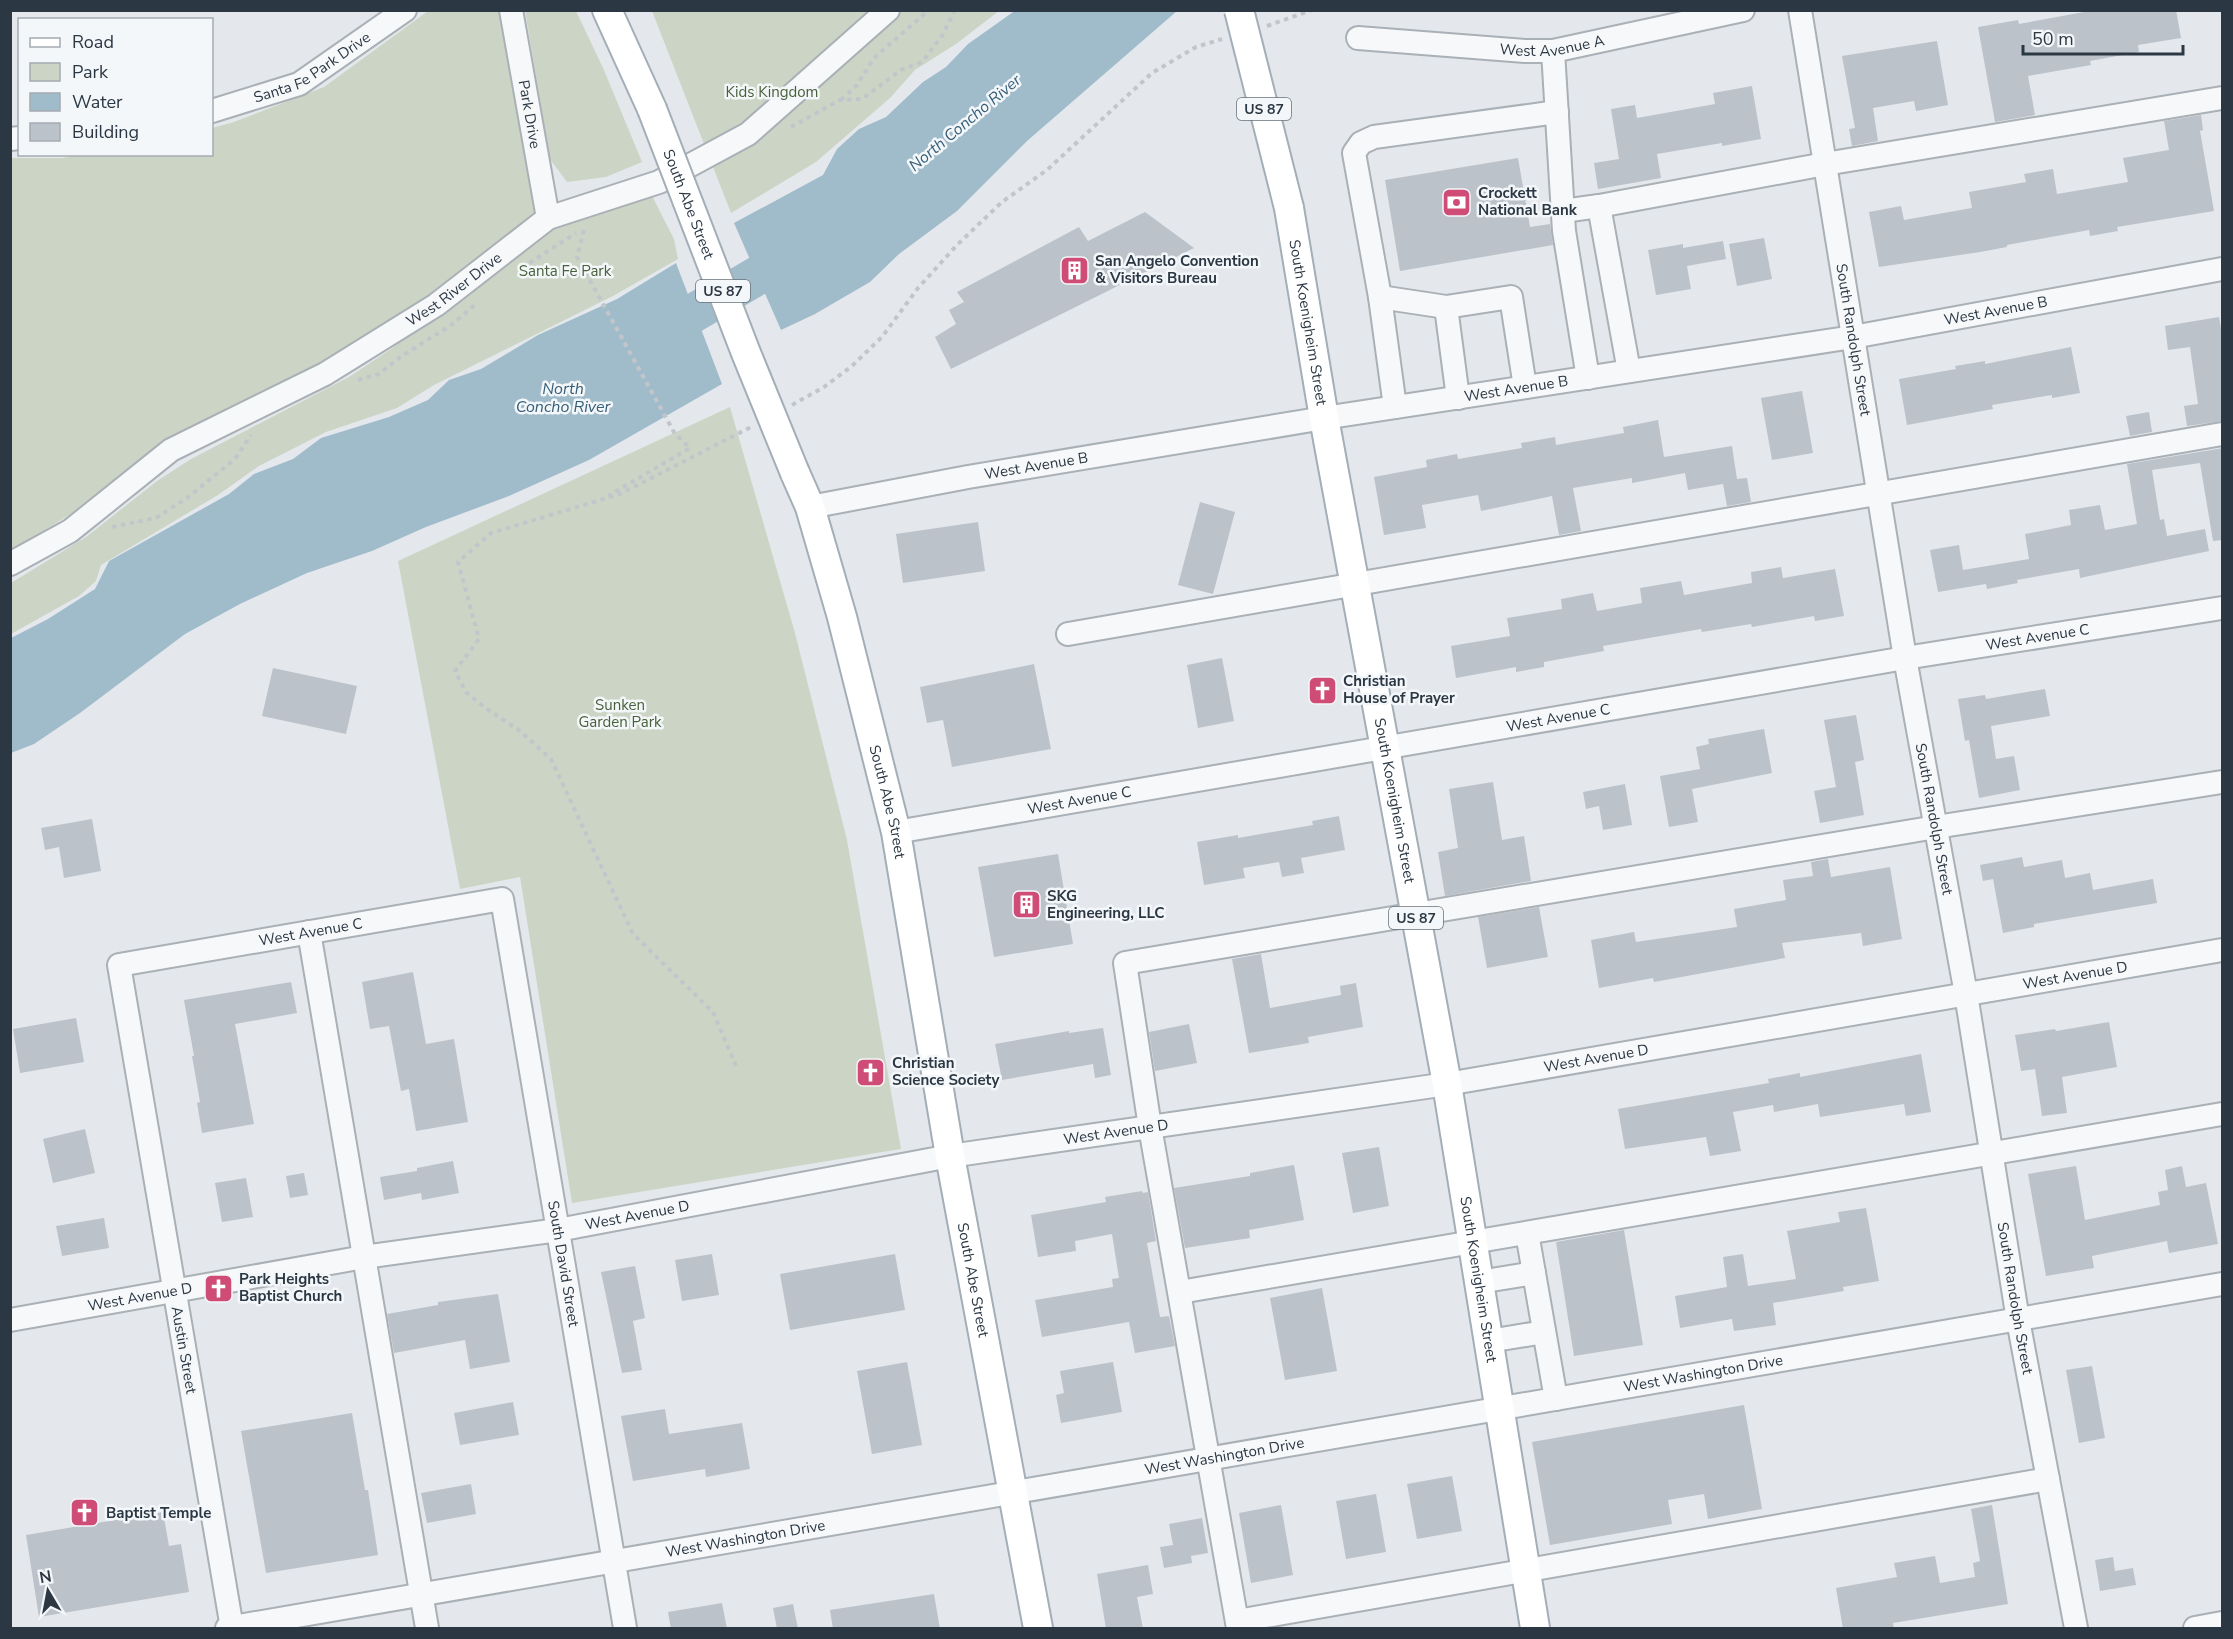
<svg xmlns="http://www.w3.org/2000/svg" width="2233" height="1639" viewBox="0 0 2233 1639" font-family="'Nunito Sans',sans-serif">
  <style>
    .green { fill: #ccd5c5 }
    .water { fill: #a0bccb }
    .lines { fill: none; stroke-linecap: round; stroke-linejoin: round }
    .river { stroke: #a0bccb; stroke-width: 39 }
    .building { fill: #bbc2c9 }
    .minor-casing { stroke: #a9b0b6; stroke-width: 26 }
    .major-casing { stroke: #a3aeb7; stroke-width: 32 }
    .path { stroke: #c2c6cb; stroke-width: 4; stroke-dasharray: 4.5 4.5; stroke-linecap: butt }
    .minor { stroke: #f7f8fa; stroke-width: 22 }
    .major { stroke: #fff; stroke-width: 28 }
    .major-bridge-casing { stroke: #a3aeb7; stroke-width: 32; stroke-linecap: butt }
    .major-bridge { stroke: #fff; stroke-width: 28 }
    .labels { text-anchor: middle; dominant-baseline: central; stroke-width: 5; stroke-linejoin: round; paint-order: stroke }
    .shield { fill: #f4f7f9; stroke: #67717a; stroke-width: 1.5 }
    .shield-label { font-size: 14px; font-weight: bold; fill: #2b3844 }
    .street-label { font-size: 15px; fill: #2b3844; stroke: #f4f7f9 }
    .park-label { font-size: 15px; fill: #476039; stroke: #f4f7f9 }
    .poi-label { font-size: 15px; font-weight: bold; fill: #2b3844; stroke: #f4f7f9; text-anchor: start }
    .water-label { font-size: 16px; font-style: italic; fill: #355e78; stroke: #f4f7f9 }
  </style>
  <rect width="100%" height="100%" fill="#e4e8ec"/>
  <!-- green -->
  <g class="green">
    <path d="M428,11H499L537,214L507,241L403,313L324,360L122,473L78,509L11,552L10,158H63L84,154H212V128L234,122L324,87Z"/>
    <path d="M525,11H576L604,70L642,162L606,177L567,182L550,159Z"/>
    <path d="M652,11H999L956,44L915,70L890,98L816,162L731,213Z"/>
    <path d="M652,196L674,239L678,259L613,296L434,385L397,408L326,432L259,466L218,495L101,565L96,581L79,596L11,634V583L86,537L157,481L191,459L349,377L391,349L536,238L568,222Z"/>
    <path d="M730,407L795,633L847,840L901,1149L572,1203L520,877L460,889L398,561Z"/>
  </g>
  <!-- water -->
  <g class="water">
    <path d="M1016,10L1177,11L1027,141L957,211L899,254L870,282L815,314L781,330L734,223L823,175L837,149L859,129L886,117L923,82L946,67L968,44Z"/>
    <path d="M676,263L722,384L589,460L509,496L426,527L372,551L307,573L240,604L185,634L80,713L34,744L11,753V638L48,619L95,589L109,561L229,494L254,474L293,459L321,438L389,417L428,400L449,380L481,369L538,335L617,299Z"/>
  </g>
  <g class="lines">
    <!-- river -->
    <path class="river" d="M649,339L803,249"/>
  </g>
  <!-- building -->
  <g class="building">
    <path d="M2095,10H2176L2181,38L2138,45L2139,52L2090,61L2091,65L2028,76L2035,115L1995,122L1978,27L2018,20L2019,24Z"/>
    <path d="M1937,41L1948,105L1916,111L1914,101L1873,108L1878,141L1852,146L1849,129L1855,128L1842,56Z"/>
    <path d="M1752,86L1761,139L1722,146V143L1657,154L1661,178L1598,189L1594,163L1619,159L1611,109L1635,105L1637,118L1715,104L1713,93Z"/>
    <path d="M2201,115L2203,130L2200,131L2214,211L2117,227L2118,231L2090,236L2089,230L2007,245V247L1980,252L1879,267L1869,212L1901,206L1904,220L1972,208L1969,192L2026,182L2024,174L2053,169L2057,194L2128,182L2123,158L2169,150L2164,121Z"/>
    <path d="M1518,158L1530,227L1550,224L1553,245L1400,271L1385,180Z"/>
    <path d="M1145,212L1194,248L951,369L935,337L956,324L949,310L964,302L957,292L1079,227L1088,241Z"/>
    <path d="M1764,238L1772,279L1737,286L1729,244Z"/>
    <path d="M1723,241L1726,259L1687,266L1691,289L1656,295L1648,250L1683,244V248Z"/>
    <path d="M2219,317L2223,340V421L2187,426L2184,406L2198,404L2190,347L2168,350L2165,326Z"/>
    <path d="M2071,347L2080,393L2052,398V395L1992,405L1993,409L1907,425L1899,379L1956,369L1955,366L1985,361V364Z"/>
    <path d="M1802,391L1813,453L1772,460L1761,398Z"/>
    <path d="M2149,412L2152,432L2130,436L2126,416Z"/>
    <path d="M1658,420L1664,457L1732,446L1737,479L1747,478L1751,502L1727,506L1723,484L1688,490L1685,473L1632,483V478L1573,488L1581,531L1559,535L1552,496L1481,511L1478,495L1422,505L1426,528L1384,535L1374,477L1427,467L1426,460L1457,454L1458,459L1522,448L1521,443L1555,437L1556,445L1624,433L1623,427Z"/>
    <path d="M2223,448V540L2213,541L2200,463L2152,470L2160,520L2164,519L2167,536L2205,529L2209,551L2080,578L2079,569L2017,580L2018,583L1987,589L1986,584L1938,592L1930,550L1959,545L1963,570L2029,559L2025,534L2071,525L2069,510L2100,505L2105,530L2137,524L2127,464Z"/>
    <path d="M1200,502L1235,512L1213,594L1178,585Z"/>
    <path d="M978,522L985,571L903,583L896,534Z"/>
    <path d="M1781,567L1783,578L1835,569L1844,616L1815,621L1814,616L1752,627L1751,624L1702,632L1701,629L1603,646L1604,651L1544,662V667L1516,672V667L1456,678L1451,646L1510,636L1507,618L1562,609L1561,599L1593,593L1597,611L1642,603L1640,588L1681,581L1684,595L1752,583L1751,572Z"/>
    <path d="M1222,658L1234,721L1198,728L1187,665Z"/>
    <path d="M1034,664L1051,749L952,767L943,720L927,723L920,687Z"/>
    <path d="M273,668L357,686L346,734L262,716Z"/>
    <path d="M2045,689L2050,716L1991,726L1996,759L2014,756L2020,790L1979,798L1969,740L1965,741L1958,699L1985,695L1986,699Z"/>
    <path d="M1856,715L1864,760L1855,762L1864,815L1820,823L1814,791L1836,787L1824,720Z"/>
    <path d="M1764,729L1772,773L1692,789L1698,822L1669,827L1660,776L1700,769L1696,747L1709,744L1708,739Z"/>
    <path d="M1493,782L1502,840L1524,836L1531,881L1445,896L1438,852L1458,848L1449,789Z"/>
    <path d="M1625,784L1632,825L1603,830L1599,806L1586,809L1583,792Z"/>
    <path d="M1339,816L1345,850L1301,858L1304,873L1282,877L1279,862L1243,868L1245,878L1204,885L1197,842L1238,835V838L1313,825L1312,821Z"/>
    <path d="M92,819L101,871L64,878L59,847L45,850L41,828Z"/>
    <path d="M1058,854L1073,944L994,957L978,867Z"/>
    <path d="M2022,857L2024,867L2062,860L2065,878L2090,873L2093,890L2153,879L2157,903L2034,924V927L2003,933L1993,879L1983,881L1980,865Z"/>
    <path d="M1828,859L1831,877L1890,867L1902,939L1863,946L1861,933L1782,943L1785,958L1654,982L1653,978L1599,988L1591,940L1634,932L1636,942L1737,927L1734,909L1786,900L1783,880L1813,876L1811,862Z"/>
    <path d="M1539,907L1548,957L1487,968L1478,917Z"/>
    <path d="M1261,954L1270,1008L1341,995L1340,986L1356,983L1363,1027L1308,1037L1309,1043L1249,1053L1232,959Z"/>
    <path d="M413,972L426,1044L454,1039L468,1122L416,1131L409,1089L401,1091L389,1026L370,1029L362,982Z"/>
    <path d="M291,982L297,1013L235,1024L254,1124L202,1133L197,1103L200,1102L192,1056H194L184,1000Z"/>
    <path d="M76,1018L84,1062L20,1073L13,1029Z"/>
    <path d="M2109,1022L2117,1067L2062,1077L2067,1113L2042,1116L2035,1069L2021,1071L2015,1035L2055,1029L2056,1031Z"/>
    <path d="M1189,1024L1197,1063L1155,1071L1149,1032Z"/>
    <path d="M1103,1028L1111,1075L1095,1078L1093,1064L1002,1080L995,1044L1069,1031V1033Z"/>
    <path d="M1921,1054L1931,1112L1906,1116L1904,1104L1820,1117L1818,1104L1774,1112L1773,1105L1733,1112L1741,1151L1710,1156L1706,1137L1625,1149L1618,1109L1769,1083L1768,1079L1800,1073V1077Z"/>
    <path d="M85,1129L95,1173L53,1183L43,1139Z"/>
    <path d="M1379,1147L1389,1206L1353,1213L1342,1153Z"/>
    <path d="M453,1161L459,1193L422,1200L421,1193L384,1200L380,1177L417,1171V1168Z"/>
    <path d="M1294,1165L1304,1220L1249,1230L1250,1238L1185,1248L1174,1188L1250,1176V1173Z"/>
    <path d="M2076,1166L2085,1220L2160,1205L2158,1192L2168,1190L2165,1170L2182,1166L2186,1187L2206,1183L2218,1244L2169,1253L2167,1241L2092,1256L2094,1268L2046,1276L2028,1174Z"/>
    <path d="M304,1173L308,1195L290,1198L286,1176Z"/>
    <path d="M246,1178L253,1217L222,1222L215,1183Z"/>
    <path d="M1142,1191L1143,1193L1148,1192L1156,1241L1147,1243L1160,1317L1169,1316L1175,1346L1135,1353L1129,1322L1042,1337L1035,1300L1113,1287L1112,1279L1119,1278L1112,1234L1075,1241L1076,1251L1038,1257L1031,1215L1106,1202L1105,1197Z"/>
    <path d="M1866,1208L1879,1281L1843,1287L1844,1291L1773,1303L1776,1325L1734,1331L1732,1319L1680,1328L1675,1296L1727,1287L1723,1257L1743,1254L1748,1286L1796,1279L1787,1231L1840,1222L1838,1212Z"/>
    <path d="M104,1218L109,1248L62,1256L56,1226Z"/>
    <path d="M1624,1230L1643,1345L1574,1356L1556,1242Z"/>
    <path d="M712,1254L719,1295L682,1301L675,1260Z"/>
    <path d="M895,1254L905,1310L790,1330L780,1274Z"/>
    <path d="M635,1266L645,1318L633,1321L642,1370L622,1373L601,1272Z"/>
    <path d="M1322,1288L1337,1371L1285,1380L1270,1298Z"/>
    <path d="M498,1294L510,1362L470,1369L465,1340L394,1353L387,1314L438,1305V1302Z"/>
    <path d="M907,1362L922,1445L872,1454L857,1371Z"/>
    <path d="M1113,1362L1122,1412L1061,1423L1056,1395L1064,1393L1060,1371Z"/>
    <path d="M2092,1366L2105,1438L2079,1443L2066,1370Z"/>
    <path d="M513,1402L519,1435L460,1445L454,1413Z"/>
    <path d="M1744,1405L1762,1509L1708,1519L1704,1494L1668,1500L1672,1524L1550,1545L1532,1442Z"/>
    <path d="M665,1409L669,1434L742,1423L750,1469L706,1477L705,1469L633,1481L621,1416Z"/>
    <path d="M352,1413L365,1490H368L378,1555L266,1573L241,1431Z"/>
    <path d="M1452,1476L1462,1531L1417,1539L1407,1484Z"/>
    <path d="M471,1484L476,1514L427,1523L421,1493Z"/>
    <path d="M1376,1494L1386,1552L1346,1559L1336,1501Z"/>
    <path d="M1281,1505L1293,1575L1251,1583L1239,1513Z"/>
    <path d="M1992,1505L2008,1604L1893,1623L1894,1629H1843L1836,1588L1897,1577L1894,1563L1935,1556L1940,1583L1975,1577L1973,1563L1980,1561L1971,1509Z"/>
    <path d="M163,1512L169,1546L181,1544L189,1592L39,1617L26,1535Z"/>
    <path d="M1202,1518L1208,1553L1191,1556L1192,1563L1164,1568L1160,1547L1173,1545L1169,1524Z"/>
    <path d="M2113,1557L2115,1571L2133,1568L2136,1585L2100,1591L2095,1560Z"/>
    <path d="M1148,1565L1153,1594L1137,1597L1143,1629H1106L1097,1574Z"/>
    <path d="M934,1594L940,1629H833L830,1610Z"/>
    <path d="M722,1603L727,1629H671L668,1612Z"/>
    <path d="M793,1604L798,1629H777L773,1608Z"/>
  </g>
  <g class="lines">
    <defs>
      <g id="minor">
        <path id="s1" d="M511,10L548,218"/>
        <path id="s2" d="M1800,10L1905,658L1966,994L2018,1320L2076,1628"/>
        <path id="s3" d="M1358,38L1525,51H1553L1743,10"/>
        <path d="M1553,51L1564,231L1588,378"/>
        <path id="s4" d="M212,111L299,84L405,10"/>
        <path d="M10,139L20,138"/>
        <path d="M1599,206L1825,164L2222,98"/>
        <path d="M1563,211L1599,206L1629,371"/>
        <path d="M1380,297L1354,153L1361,143L1374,137L1557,112"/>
        <path d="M1446,307L1458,398"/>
        <path d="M1395,407L1380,297L1446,307L1511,297L1525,387"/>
        <path id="s5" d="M810,507L968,477L1324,418L1853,337L2222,269"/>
        <path id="s6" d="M10,564L70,531L171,450L325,374L436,305L548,218L659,182L748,134L888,10"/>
        <path d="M1068,634L2222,434"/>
        <path id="s7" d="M896,832L1905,658L2222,608"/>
        <path d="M309,932L427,1628"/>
        <path d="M1527,1233L1556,1399"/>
        <path d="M1479,1282L1534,1273"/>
        <path d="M1180,1292L2222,1114"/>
        <path id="s8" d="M10,1320L364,1257L558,1230L950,1156L1447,1084L2222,950"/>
        <path d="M1489,1341L1544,1332"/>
        <path d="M1237,1621L2048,1479"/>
        <path id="s9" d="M227,1628L2222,1284"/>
        <path id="s10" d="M232,1628L119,965L502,899L625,1628"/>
        <path d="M1238,1628L1150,1127L1125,963L1936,827L2222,782"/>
        <path d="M2195,1628L2222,1623"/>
      </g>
      <g id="major">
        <path d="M607,10L652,109"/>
        <path id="s11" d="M1289,208L1324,418L1447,1084L1535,1628"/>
        <path id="s12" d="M795,473L810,507L842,617L896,832L950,1156L1038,1628"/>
      </g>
    </defs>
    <!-- minor casing -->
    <use href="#minor" class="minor-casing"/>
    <!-- major casing -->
    <use href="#major" class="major-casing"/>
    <!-- path -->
    <g class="path">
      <path d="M1267,26L1312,10"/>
      <path d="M841,100L857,85L874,58L929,10"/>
      <path d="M791,127L840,100L862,99L901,70L922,62L942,36L955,10"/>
      <path d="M584,230L577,257L675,434L690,448L608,496"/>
      <path d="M522,268L576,233"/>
      <path d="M358,380L379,374L400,357L450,326L476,304"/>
      <path d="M792,405L824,387L852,366L882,337L918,288L957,245L1002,202L1047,170L1152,73L1196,47L1222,39"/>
      <path d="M112,527L156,518L187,498L235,459L251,435"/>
      <path d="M736,1066L713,1012L633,934L551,759L520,731L484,707L466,692L455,671L479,639L458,562L491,533L620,494L751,427"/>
    </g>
    <!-- minor -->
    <use href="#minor" class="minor"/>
    <!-- major -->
    <use href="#major" class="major"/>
    <defs>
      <g id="major-bridge">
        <path d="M1239,10L1289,208"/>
        <path id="s13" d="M652,109L746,353L795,473"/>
      </g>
    </defs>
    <!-- major-bridge casing -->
    <use href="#major-bridge" class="major-bridge-casing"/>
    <!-- major-bridge -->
    <use href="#major-bridge" class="major-bridge"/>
  </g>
  <!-- icons -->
  <defs>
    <symbol id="bank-square" viewBox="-11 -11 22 22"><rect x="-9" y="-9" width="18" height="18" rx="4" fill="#ce4c75" stroke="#f4f7f9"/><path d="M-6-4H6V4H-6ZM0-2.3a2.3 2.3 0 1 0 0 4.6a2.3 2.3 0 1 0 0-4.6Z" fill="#fff"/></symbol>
    <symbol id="building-square" viewBox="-11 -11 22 22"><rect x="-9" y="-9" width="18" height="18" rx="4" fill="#ce4c75" stroke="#f4f7f9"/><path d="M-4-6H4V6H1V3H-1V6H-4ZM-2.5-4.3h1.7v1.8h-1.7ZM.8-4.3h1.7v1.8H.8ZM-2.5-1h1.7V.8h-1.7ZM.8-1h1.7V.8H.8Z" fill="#fff"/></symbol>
    <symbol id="church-square" viewBox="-11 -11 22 22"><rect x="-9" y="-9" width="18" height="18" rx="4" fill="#ce4c75" stroke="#f4f7f9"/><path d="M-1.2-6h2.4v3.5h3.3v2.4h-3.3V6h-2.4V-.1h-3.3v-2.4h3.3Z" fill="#fff"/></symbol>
  </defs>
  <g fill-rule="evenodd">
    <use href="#bank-square" x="1440" y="186" width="33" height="33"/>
    <use href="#building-square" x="1058" y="254" width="33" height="33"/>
    <use href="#church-square" x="1306" y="674" width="33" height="33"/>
    <use href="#building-square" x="1010" y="888" width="33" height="33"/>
    <use href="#church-square" x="854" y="1056" width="33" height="33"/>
    <use href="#church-square" x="202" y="1272" width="33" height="33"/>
    <use href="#church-square" x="68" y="1496" width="33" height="33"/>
  </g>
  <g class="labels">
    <!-- shield labels -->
    <g class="shield">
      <rect x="1237" y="98" width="54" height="22" rx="4.5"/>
      <rect x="696" y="280" width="54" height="22" rx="4.5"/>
      <rect x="1389" y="907" width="54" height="22" rx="4.5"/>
    </g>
    <g class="shield-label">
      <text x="1264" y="109">US 87</text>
      <text x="723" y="291">US 87</text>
      <text x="1416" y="918">US 87</text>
    </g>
    <!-- street labels -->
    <g class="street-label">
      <text stroke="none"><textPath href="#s3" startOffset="195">West Avenue A</textPath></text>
      <text stroke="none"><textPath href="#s4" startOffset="110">Santa Fe Park Drive</textPath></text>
      <text stroke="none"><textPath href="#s1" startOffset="106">Park Drive</textPath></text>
      <text stroke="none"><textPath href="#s13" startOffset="102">South Abe Street</textPath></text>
      <text stroke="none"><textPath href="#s6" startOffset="524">West River Drive</textPath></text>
      <text stroke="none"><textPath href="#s5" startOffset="1202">West Avenue B</textPath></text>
      <text stroke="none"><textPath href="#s11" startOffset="116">South Koenigheim Street</textPath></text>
      <text stroke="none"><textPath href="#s2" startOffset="334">South Randolph Street</textPath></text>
      <text stroke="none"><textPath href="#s5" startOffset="716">West Avenue B</textPath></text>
      <text stroke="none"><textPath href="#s5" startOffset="230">West Avenue B</textPath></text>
      <text stroke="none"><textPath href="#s7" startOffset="1158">West Avenue C</textPath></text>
      <text stroke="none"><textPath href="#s7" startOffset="672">West Avenue C</textPath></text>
      <text stroke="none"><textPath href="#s7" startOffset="186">West Avenue C</textPath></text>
      <text stroke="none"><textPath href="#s11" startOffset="602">South Koenigheim Street</textPath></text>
      <text stroke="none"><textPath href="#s12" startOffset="342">South Abe Street</textPath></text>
      <text stroke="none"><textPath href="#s2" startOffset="820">South Randolph Street</textPath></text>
      <text stroke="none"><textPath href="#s10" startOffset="867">West Avenue C</textPath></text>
      <text stroke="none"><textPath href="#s8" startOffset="2094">West Avenue D</textPath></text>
      <text stroke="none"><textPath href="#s8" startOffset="1608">West Avenue D</textPath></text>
      <text stroke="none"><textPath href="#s8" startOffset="1122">West Avenue D</textPath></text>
      <text stroke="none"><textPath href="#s8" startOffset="636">West Avenue D</textPath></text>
      <text stroke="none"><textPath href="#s10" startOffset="1431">South David Street</textPath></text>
      <text stroke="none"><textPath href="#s11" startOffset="1088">South Koenigheim Street</textPath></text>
      <text stroke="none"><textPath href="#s12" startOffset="828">South Abe Street</textPath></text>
      <text stroke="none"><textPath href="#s8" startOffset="132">West Avenue D</textPath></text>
      <text stroke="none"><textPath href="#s2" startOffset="1306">South Randolph Street</textPath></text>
      <text transform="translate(184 1350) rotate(80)">Austin Street</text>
      <text stroke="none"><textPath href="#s9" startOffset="1498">West Washington Drive</textPath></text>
      <text stroke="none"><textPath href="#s9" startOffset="1012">West Washington Drive</textPath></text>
      <text stroke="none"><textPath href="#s9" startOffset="526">West Washington Drive</textPath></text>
    </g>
    <!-- park labels -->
    <g class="park-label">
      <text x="772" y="92">Kids Kingdom</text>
      <text x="565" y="271">Santa Fe Park</text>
      <text x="620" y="705">Sunken<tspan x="620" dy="17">Garden Park</tspan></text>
    </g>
    <!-- poi labels -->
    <g class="poi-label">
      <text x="1478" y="193">Crockett<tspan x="1478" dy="17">National Bank</tspan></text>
      <text x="1095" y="261">San Angelo Convention<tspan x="1095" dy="17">&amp; Visitors Bureau</tspan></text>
      <text x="1343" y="681">Christian<tspan x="1343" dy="17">House of Prayer</tspan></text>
      <text x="1047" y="896">SKG<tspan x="1047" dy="17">Engineering, LLC</tspan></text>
      <text x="892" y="1063">Christian<tspan x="892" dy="17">Science Society</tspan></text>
      <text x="239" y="1279">Park Heights<tspan x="239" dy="17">Baptist Church</tspan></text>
      <text x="106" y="1513">Baptist Temple</text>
    </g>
    <!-- water labels -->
    <g class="water-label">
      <text transform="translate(965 123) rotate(-40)">North Concho River</text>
      <text x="563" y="389">North<tspan x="563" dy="18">Concho River</tspan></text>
    </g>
  </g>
  <!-- border -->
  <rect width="2233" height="1639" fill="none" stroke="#2b3844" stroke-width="24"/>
  <!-- legend -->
  <rect x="18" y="18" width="195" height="138" fill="#f4f7f9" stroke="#a4abb1" stroke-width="1.5"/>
  <rect x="30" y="38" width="30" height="9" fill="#ffffff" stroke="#a4abb1" stroke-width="1.5"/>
  <text x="72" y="48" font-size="18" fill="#2b3844">Road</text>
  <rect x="30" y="63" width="30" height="18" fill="#ccd5c5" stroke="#a4abb1" stroke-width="1.5"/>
  <text x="72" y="78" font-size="18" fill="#2b3844">Park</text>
  <rect x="30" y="93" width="30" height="18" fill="#a0bccb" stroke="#a4abb1" stroke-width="1.5"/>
  <text x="72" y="108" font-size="18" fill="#2b3844">Water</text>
  <rect x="30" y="123" width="30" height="18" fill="#bbc2c9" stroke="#a4abb1" stroke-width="1.5"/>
  <text x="72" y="138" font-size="18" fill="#2b3844">Building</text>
  <!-- north arrow -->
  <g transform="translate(48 1591) rotate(350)" stroke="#f4f7f9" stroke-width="4.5" paint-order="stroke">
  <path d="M0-4.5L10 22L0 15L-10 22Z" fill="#2b3844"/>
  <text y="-9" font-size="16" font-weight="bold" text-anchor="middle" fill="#2b3844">N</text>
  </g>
  <!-- scale -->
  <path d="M2023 45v9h160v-9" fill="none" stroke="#2b3844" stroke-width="3"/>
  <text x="2032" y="45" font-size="18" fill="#2b3844" stroke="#f4f7f9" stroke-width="4.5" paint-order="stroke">50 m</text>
</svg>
